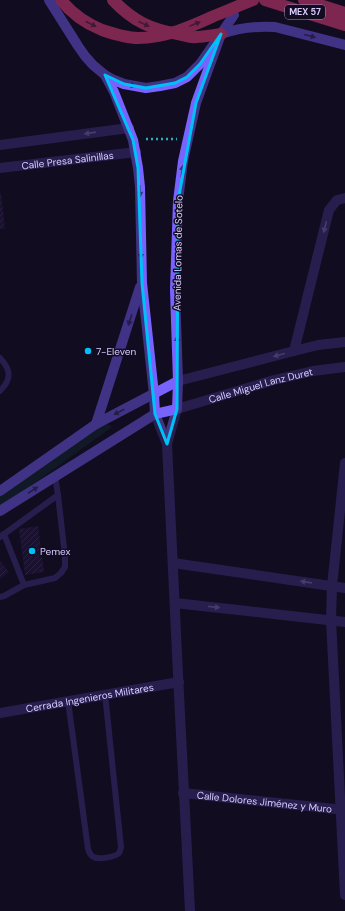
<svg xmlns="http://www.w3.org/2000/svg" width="345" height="911" viewBox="0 0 345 911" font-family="'DM Sans',sans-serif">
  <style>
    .park { fill: #0e292c }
    .building { fill: url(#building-hatch) }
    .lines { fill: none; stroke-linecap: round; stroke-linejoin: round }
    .path { stroke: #26b0b9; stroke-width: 2.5; stroke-dasharray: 2 3; stroke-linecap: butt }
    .lane { stroke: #403483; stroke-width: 6 }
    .street { stroke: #403483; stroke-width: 10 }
    .secondary { stroke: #7963ff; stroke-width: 10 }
    .highway { stroke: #ff478a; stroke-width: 12 }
    .highway-bridge { stroke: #ff478a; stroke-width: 12 }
    .oneway { fill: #7d2750 }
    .oneway2 { fill: #3b2f7a }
    .oneway3 { fill: #8478bb }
    .marked { fill: none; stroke: #00c1f7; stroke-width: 3; stroke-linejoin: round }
    .poi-dot { fill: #00c1f7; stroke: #120c21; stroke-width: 1.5 }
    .labels { text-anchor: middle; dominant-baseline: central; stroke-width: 3; stroke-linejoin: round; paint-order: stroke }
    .shield { fill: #120c21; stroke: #9d92bc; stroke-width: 1 }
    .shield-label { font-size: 9px; font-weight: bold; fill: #d8ccff }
    .street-label { font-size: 10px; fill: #d8ccff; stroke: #120c21 }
    .poi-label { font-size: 10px; fill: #d8ccff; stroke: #120c21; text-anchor: start }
  </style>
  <defs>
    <pattern id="building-hatch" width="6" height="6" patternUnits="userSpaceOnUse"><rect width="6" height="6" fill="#251743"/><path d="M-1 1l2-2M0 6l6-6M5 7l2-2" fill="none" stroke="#44385f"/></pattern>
  </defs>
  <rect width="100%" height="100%" fill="#120c21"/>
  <!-- park -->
  <path class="park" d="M105,423L112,427L0,508V495Z"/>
  <!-- building -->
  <g class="building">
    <path d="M0,193H1L5,229H0Z"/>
    <path d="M38,526L44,572L25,575L19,529Z"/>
    <path d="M0,561L9,572L0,579Z"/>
  </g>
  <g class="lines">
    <!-- path -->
    <path class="path" d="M146,139H177"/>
    <!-- lane -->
    <g class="lane">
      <path d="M0,358C11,370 12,379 0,391"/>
      <path d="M4,534L24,585"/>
      <path d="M0,537L58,495"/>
      <path d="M0,597L4,596L24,585L55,578L61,573L65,567V556L58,495L55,476"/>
      <path d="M68,701L88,849C89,852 91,856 94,857C98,860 115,857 119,853C121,850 120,850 121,847L105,694"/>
    </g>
    <!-- street -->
    <g class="street">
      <path d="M0,145L129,128"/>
      <path id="s1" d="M0,168L136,152"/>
      <path d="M294,351L329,210L337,200L345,198"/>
      <path d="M178,381L294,351L318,345L345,342"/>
      <path d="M155,414L167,444"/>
      <path d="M345,463L332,586L331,620L345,895"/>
      <path d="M173,563L345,588"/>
      <path d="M175,603L345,622"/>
      <path id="s2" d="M0,713L179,682"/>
      <path id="s3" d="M183,793L345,810"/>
      <path id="s4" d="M190,911C181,755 175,600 167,444L177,409L274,380L313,371L345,367"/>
    </g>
    <!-- secondary -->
    <g class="secondary">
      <path d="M49,0L78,46L85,56L93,65L105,75L114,80L124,84L146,88L160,86L175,83L187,77L200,64L234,15"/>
      <path d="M221,34C238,28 257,26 275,27L345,45"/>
      <path d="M105,75L114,92L133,140L138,168L140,187L142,283L154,394L155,414"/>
      <path d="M96,424L140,287"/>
      <path d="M0,491L96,424L178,381"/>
      <path d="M0,511L155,414L177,409L178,381L175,290L178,201L183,161L196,103L221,34"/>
    </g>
    <!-- highway -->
    <g class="highway">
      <path d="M113,0C133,21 150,29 178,34C184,35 190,38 196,37C204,37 213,35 221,34"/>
      <path d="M265,0L345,25"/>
      <path d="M304,0L345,13"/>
    </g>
    <!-- highway-bridge -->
    <path class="highway-bridge" d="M61,0C72,14 85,23 102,30C114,34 126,38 138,38C165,38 190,27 214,16C227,11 240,5 253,0"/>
  </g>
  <!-- one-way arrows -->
  <defs><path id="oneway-solid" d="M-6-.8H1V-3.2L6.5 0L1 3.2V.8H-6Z"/></defs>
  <g class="oneway">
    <use href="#oneway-solid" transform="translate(91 24) rotate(27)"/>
    <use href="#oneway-solid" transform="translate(144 24) rotate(25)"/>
    <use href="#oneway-solid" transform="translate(195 24) rotate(-23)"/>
  </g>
  <g class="oneway2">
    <use href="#oneway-solid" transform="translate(310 36) rotate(14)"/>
    <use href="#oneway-solid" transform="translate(130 85) rotate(13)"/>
    <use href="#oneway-solid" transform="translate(182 171) rotate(-82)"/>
    <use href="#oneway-solid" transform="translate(140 191) rotate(87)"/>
    <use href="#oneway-solid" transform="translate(141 253) rotate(90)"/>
    <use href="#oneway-solid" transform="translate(130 320) rotate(108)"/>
    <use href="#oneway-solid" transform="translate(177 342) rotate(-92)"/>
    <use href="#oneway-solid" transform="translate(119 412) rotate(153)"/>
    <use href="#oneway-solid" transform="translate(33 490) rotate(-33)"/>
  </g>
  <g class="oneway3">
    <use href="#oneway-solid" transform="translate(90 133) rotate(172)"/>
    <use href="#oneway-solid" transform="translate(325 227) rotate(104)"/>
    <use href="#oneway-solid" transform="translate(279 355) rotate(165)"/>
    <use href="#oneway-solid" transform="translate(306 582) rotate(-172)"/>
    <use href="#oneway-solid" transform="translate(214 607) rotate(6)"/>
  </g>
  <!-- marked area -->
  <path d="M0 0H345V911H0ZM221,34L196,103L178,201L177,409L167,444L155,414L142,283L138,168L133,140L105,75L124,84L146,88L175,83L187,77L200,64Z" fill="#120c21" fill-opacity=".55" fill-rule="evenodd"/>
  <path class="marked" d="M221,34L196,103L178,201L177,409L167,444L155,414L142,283L138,168L133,140L105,75L124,84L146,88L175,83L187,77L200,64Z"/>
  <!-- markers -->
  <g class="poi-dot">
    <circle cx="88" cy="351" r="4"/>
    <circle cx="32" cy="551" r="4"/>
  </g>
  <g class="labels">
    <!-- shield labels -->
    <rect class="shield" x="285" y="5" width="40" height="14" rx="3"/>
    <g class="shield-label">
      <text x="305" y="12">MEX 57</text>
    </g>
    <!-- street labels -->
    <g class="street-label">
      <text stroke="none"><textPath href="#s1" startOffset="68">Calle Presa Salinillas</textPath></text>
      <text transform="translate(178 253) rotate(-89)">Avenida Lomas de Sotelo</text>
      <text stroke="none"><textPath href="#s4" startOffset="591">Calle Miguel Lanz Duret</textPath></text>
      <text stroke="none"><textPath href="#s2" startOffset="91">Cerrada Ingenieros Militares</textPath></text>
      <text stroke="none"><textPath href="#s3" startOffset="82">Calle Dolores Jiménez y Muro</textPath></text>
    </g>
    <!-- poi labels -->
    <g class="poi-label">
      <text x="96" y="351">7-Eleven</text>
      <text x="40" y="551">Pemex</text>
    </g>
  </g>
</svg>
